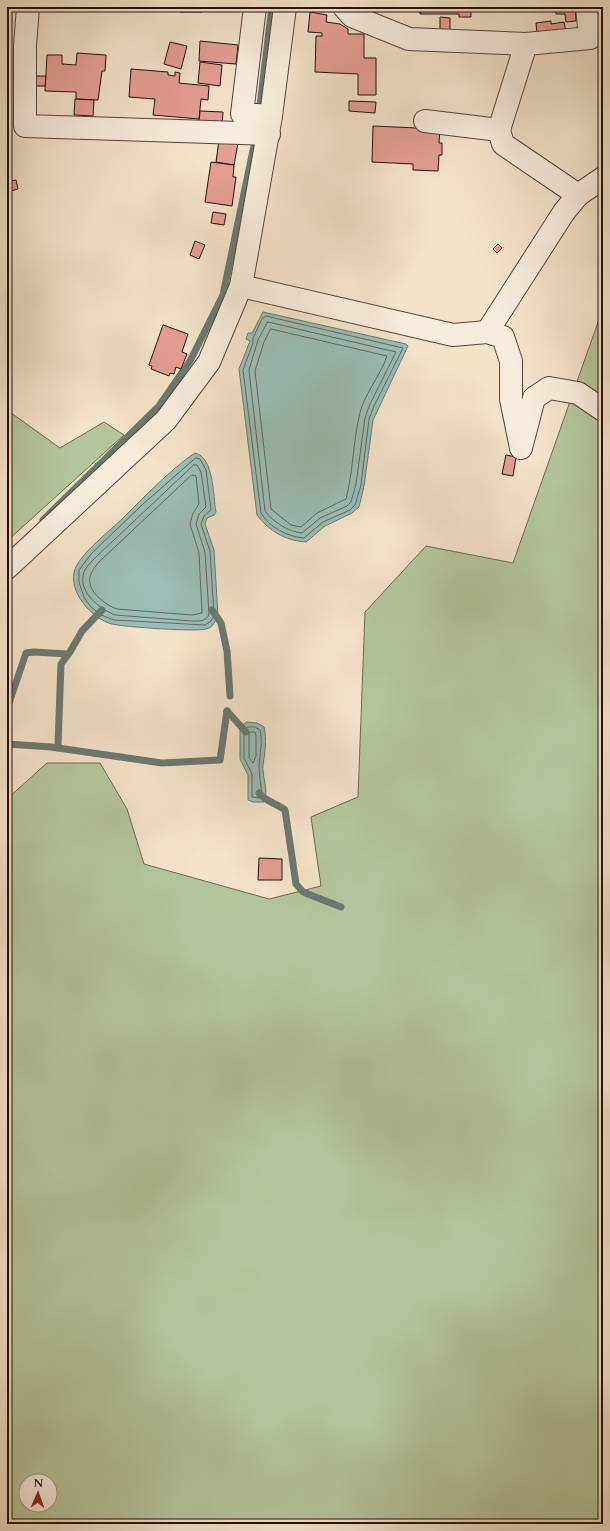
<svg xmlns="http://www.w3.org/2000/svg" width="610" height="1531" viewBox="0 0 610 1531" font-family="Cardo,serif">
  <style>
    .green { fill: #b4c59b; stroke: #6c6b52; fill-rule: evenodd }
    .water { fill: #9bbeb6; stroke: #6b7971 }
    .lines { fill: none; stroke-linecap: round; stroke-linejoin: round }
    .shore { stroke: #606860; stroke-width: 1 }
    .stream { stroke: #6b7971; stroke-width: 7 }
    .building { fill: #e39f93; stroke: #241109 }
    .minor-casing { stroke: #584639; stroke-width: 24 }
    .minor { stroke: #f7eddc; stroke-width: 22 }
  </style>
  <rect width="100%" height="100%" fill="#f3e3c9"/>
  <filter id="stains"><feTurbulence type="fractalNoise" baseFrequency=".005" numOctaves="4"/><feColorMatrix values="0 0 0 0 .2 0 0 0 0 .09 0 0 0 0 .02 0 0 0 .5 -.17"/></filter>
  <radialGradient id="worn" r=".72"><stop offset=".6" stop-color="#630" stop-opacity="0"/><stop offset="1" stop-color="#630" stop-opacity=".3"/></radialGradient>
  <!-- green -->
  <g class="green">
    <path d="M603,308V1524H7V799L47,763H100L127,809L144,864L269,899L321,886L311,817L358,797L365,612L426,546L513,563ZM26,1481H50V1505H26Z"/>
    <path d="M7,410L60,448L104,422L124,435L7,541Z"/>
  </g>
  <!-- water -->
  <g class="water">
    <path d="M263,312L406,344L408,346L373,420L364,486L359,507L352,513L325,526L306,542C286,541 269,531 257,515L239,369L250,341L246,339L248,333H252Z"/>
    <path d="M195,453C214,457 213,496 216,512L214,515L207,518L205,524L214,550L218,616C215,621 213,628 206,629C196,632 124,627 112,624C92,619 67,591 75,569C81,553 111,530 123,518C143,498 172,468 195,453Z"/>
    <path d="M247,722L257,723L264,727C267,740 265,752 263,765C262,777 269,790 264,802H253L248,800V775L240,759V729L241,726Z"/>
  </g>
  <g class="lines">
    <!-- shore -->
    <g class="shore">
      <path d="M266,316L403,348L374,406L369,419L361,485L355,505L350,510L323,522L304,538C288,537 269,527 261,513L243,370L253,343V338L262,319Z"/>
      <path d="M268,322L396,352L370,404L365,418L356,484L351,502L347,506L320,518L302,533C289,532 273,522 265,511L249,370L258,340Z"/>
      <path d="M271,329L387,356C380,377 363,395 359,417C353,444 353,472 346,499L317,513L301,527L291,525L271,509L255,371L264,342Z"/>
      <path d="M196,458L200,459L206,470L211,510L204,516L201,524L210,551L214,615L211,621L205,625L114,620L101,615L90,606L84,597L79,582V570L92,553L142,505Z"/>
      <path d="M194,465H197L201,472L206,507L199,514L196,524L205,552L209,614C206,622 200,621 192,621L115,615C100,609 77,592 84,572C86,567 92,561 96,557Z"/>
      <path d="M192,475L196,476L199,504L193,513L190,524L199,553L202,613L192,615L117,609C105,605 84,589 91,574C93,569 97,564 100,561Z"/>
      <path d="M248,727H255L260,730C263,742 260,754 259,766C259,775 261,786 262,795L260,798L252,797V774L244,758V729Z"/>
      <path d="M251,732H255L256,735V756L253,763L249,758V733Z"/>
    </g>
    <!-- stream -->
    <g class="stream">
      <path d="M259,114L272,7"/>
      <path d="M43,520L159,406L190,361L223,295L256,136"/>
      <path d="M212,610L221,623L227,651L230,696"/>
      <path d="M7,709L26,653L34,652L68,654"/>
      <path d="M227,711L246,732"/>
      <path d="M7,744L51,747L162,763L220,760L227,711"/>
      <path d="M58,745L61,664L70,652L82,631L102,610"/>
      <path d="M259,793C266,802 276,803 285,810L296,884L303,892L341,907"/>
    </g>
  </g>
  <!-- building -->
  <g class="building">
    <path d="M176,7H202V12H180V10L176,9Z"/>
    <path d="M406,7H471V17H459V14H420V8Z"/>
    <path d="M556,7H575L576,21L566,22L565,14H556Z"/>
    <path d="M310,12L327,15L326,22L340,24L348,29V34H364V58H376V95H358V74L315,72L316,36H322V33L308,32Z"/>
    <path d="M440,17L450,18V30H440Z"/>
    <path d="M551,21V24L564,22L566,32L537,35L536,23Z"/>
    <path d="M599,35H603V75H600Z"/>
    <path d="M200,41L238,45L236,64L199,61Z"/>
    <path d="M170,42L187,46L181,69L164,64Z"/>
    <path d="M77,53L106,55L105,71H102L98,100L76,99V92L45,91L47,55H62V64L76,65Z"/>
    <path d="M200,62L222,65L220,86L198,83Z"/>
    <path d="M131,69L168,72V75L175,76V72L180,73L179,83L209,86L208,100L201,99L199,119L153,115L155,99L129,97Z"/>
    <path d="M35,76H46L45,86H35Z"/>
    <path d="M75,99L94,100L93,116L74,115Z"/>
    <path d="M349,101L376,102L375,113L349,111Z"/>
    <path d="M200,111L223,112L222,125L199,123Z"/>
    <path d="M373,126L440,129L439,143H442V155H439L438,171L413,170V164L372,162Z"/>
    <path d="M219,140L238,143L234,165L216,162Z"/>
    <path d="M211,162L234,165L233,177H236L232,206L205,202Z"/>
    <path d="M16,180L18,189L11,191L9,181Z"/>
    <path d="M213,212L226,214L224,225L211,223Z"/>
    <path d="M195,241L205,245L199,259L190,255Z"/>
    <path d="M498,244L502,248L497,253L493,249Z"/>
    <path d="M163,325L188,334L182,352L187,354L181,369L176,367L174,374L170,373L169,376L151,369L152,366L149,365Z"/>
    <path d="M506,455L516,457L513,476L502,474Z"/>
    <path d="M259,858L282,859V880H258Z"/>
  </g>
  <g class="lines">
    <defs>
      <g id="minor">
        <path d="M28,7L25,46V126L269,134"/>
        <path d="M344,7L352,16L409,39L526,44L590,38L587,7"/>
        <path d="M526,44L499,130L503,144L578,195"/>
        <path d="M271,116L285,7"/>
        <path d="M425,121L499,130"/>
        <path d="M241,286L453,335L487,332L503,337L511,361V399L521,448L534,398L549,388L578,393L603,410"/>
        <path d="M487,332L564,212L578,195L603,178"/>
        <path d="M7,568L166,420L209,362L241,286L271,116L242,114L255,7"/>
      </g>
    </defs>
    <!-- minor casing -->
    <use href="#minor" class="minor-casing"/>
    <!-- minor -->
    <use href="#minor" class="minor"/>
  </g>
  <!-- margin -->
  <rect width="610" height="1531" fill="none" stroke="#f3e3c9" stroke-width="24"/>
  <rect x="8" y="8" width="594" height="1515" fill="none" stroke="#241109" stroke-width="2"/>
  <rect x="12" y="12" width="586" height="1507" fill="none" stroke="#241109"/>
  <!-- north arrow -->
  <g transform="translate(38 1493) rotate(2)"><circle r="19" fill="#f7eddc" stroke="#a39588"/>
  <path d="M0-3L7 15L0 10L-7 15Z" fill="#8f2418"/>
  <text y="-6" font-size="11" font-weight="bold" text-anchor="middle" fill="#241109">N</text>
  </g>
  <rect width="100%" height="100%" filter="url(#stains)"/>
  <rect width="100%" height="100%" fill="url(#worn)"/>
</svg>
